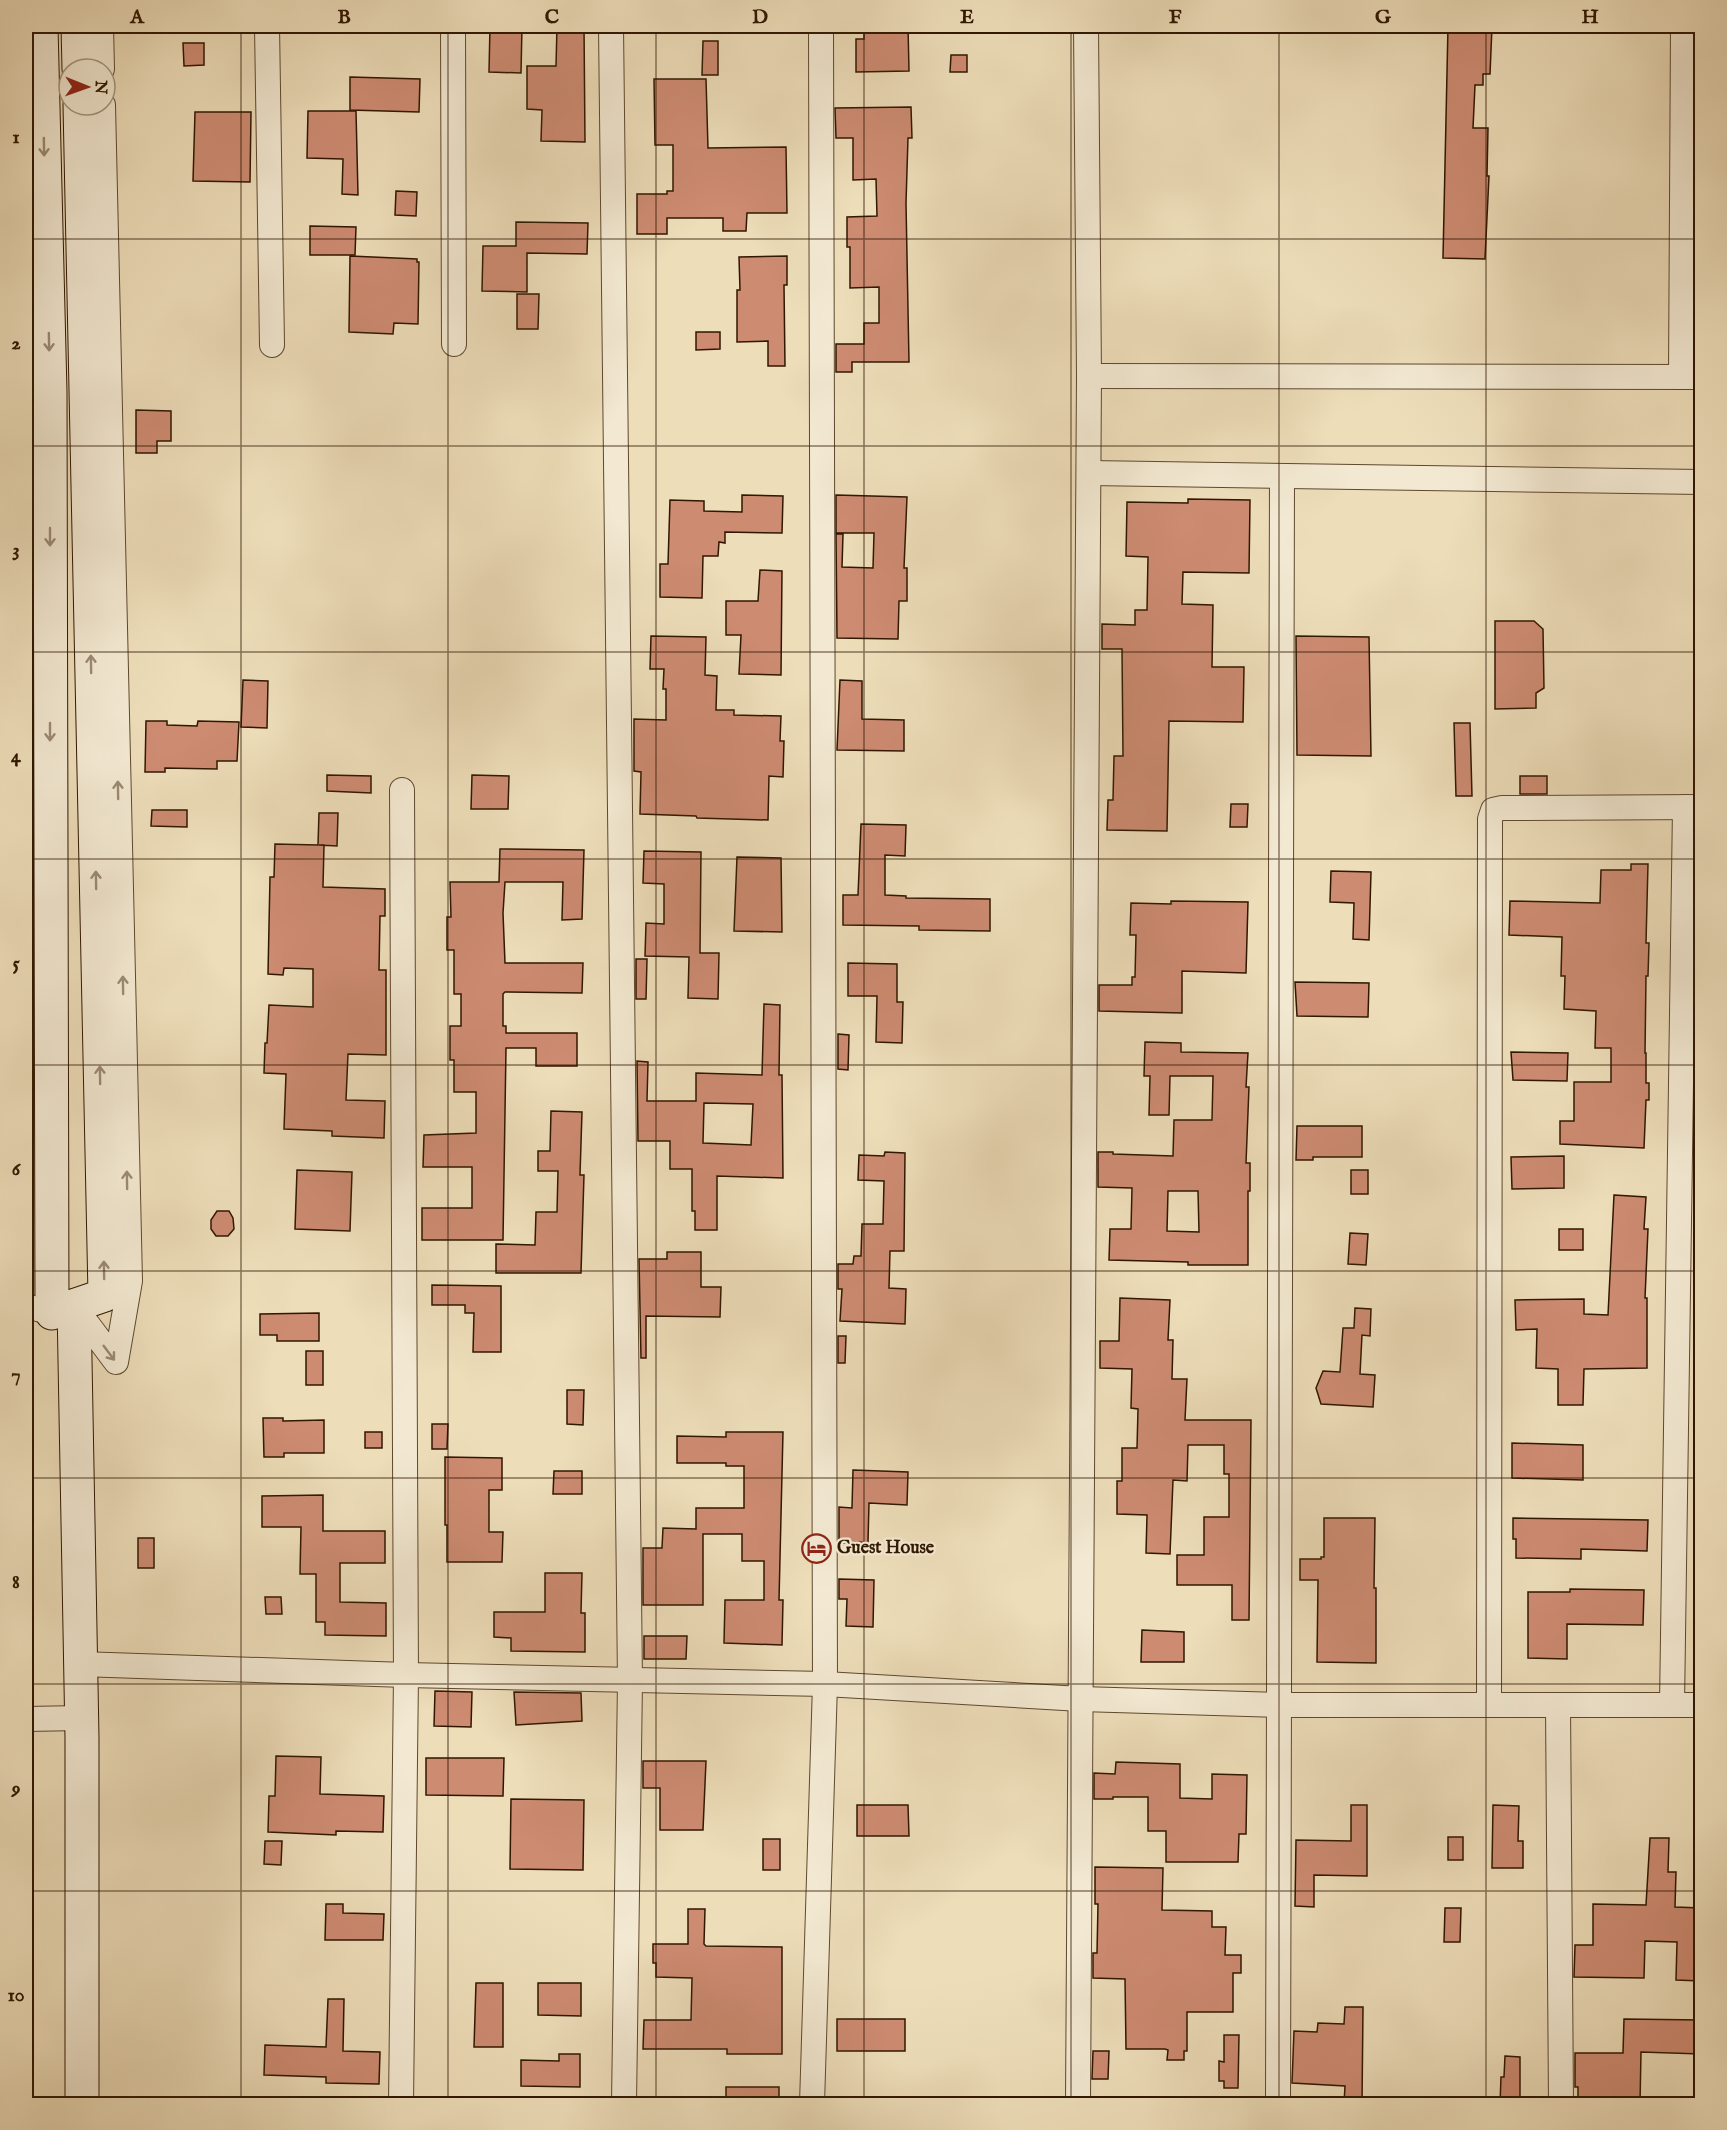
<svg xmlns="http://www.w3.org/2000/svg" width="1727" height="2130" viewBox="0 0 1727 2130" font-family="'IM FELL English',serif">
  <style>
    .building { fill: #cd8b72; stroke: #301700; stroke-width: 1.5; fill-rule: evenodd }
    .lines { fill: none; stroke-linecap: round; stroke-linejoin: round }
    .street-casing { stroke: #5f482e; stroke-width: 26 }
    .secondary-casing { stroke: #301700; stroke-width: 35 }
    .street { stroke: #f3e9d2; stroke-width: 24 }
    .secondary { stroke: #f3e9d2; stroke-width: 33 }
    .oneway { stroke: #9b8a74 }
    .grid { fill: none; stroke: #301700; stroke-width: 1.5; stroke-opacity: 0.55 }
    .labels { text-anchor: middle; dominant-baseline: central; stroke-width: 4.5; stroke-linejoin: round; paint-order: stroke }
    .poi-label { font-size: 18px; font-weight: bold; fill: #301700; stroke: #f3e9d2; text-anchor: start }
    .neatline { fill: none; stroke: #301700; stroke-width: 2 }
    .grid-label { font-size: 20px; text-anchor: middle; font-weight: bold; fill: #301700 }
  </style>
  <rect width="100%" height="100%" fill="#edddb9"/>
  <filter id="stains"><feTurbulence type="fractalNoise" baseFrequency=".00333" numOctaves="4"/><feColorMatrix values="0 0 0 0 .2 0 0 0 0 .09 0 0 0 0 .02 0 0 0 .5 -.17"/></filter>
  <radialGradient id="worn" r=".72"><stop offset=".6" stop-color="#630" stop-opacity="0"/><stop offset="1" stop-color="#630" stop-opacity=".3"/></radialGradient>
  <!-- building -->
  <g class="building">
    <path d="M490,26H522L521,73L489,72Z"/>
    <path d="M557,26H584L585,142L541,141L542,110L527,109V66H556Z"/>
    <path d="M864,26H908L909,71L856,72V39H864Z"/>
    <path d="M1448,26H1492L1490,74H1483V85H1475L1473,128H1488L1487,176H1489L1485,259L1443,258Z"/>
    <path d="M703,41H718V75H702Z"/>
    <path d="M183,43H204V65L184,66Z"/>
    <path d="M951,55H967V72H950Z"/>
    <path d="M350,77L420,79L419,112L350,110Z"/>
    <path d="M654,79H706L708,148L786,147L787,213H747L746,231H723V218H667V234H637V194H667V191H673V145H655Z"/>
    <path d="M911,107L912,138H908L906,203L909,362H852V372H836V344H864V323H879V287L850,288V247H847V217L877,216L876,179L853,180V138H836L835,108Z"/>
    <path d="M308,111H356L358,195L342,194L343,159L307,158Z"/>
    <path d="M195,112H251L250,182L193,181Z"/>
    <path d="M396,191L417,192L416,216L395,215Z"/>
    <path d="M516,222L588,223L587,254L527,253V292L482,291L483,246H516Z"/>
    <path d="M310,226L356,227L355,255H310Z"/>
    <path d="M350,256L417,259V262H419L418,324L394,323L393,334L349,332Z"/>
    <path d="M787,256V285H784L785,366H768V341L737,342V290H740L739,257Z"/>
    <path d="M517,294H539L538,329H517Z"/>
    <path d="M696,332H720V349L696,350Z"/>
    <path d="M136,410L171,411V441H157V453H136Z"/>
    <path d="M742,495L783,496L782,533L725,532V543L719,542L718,556H703L702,598L660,597V564H668L670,500L704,501V511L742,512Z"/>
    <path d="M836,495L907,497L904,568H907V601H899L898,639L837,638L836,534H843L842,567L873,568L874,533H836Z"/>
    <path d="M1188,499L1250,500L1249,573L1183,572L1182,604L1213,605L1212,667H1244L1243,722L1169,721L1167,831L1107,830L1108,800H1113L1114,756H1123L1122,649H1102V624L1135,625V610H1147L1148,557L1126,556L1127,502L1188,503Z"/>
    <path d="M760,570L782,571L781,675L739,674L741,635H726V601H758Z"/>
    <path d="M1495,621H1534L1543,629L1544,688L1536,693V708L1495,709Z"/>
    <path d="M651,636L706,637L705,675L717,676L716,710H734V715L781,716L780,741H784L783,777L769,776L768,820L697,818L696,816L640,814L641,772L634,771V719L666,720V689H663L664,669H650Z"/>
    <path d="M1296,636L1369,637L1371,756L1297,755Z"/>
    <path d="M243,680L268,681L267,728L241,727Z"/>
    <path d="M840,680L862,681V719L904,720V751L837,750Z"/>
    <path d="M146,721H167V725L197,726L198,721L239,722L237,761H217V769L165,768V772H145Z"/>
    <path d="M1454,723H1470L1472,796H1456Z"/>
    <path d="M327,775L371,776V793L327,791Z"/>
    <path d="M472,775L509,776L508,809H471Z"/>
    <rect x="1520" y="776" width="27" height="18"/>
    <path d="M1231,804H1248L1247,827H1230Z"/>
    <path d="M152,810H187V827L151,826Z"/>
    <path d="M319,813H338L337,846L319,845H324L323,887L385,889V916H380L379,970H386V1055L348,1054L346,1100L385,1101L384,1138L332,1136V1131L284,1129L286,1074L264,1073L265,1043H267L269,1005L313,1007V969L284,968L283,975L268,974L270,877H274L275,844L318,845Z"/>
    <path d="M861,824L906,825L905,856L885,855V895L906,896V898L990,899V931L919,930V926L843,925V895H858Z"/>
    <path d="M500,849L584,850L582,919L562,920L563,882H505L503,913L505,963H583L582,993L505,992L503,994V1026H506V1033H577V1066H536V1048H506L503,1240H422V1208H472V1167H423L424,1135L476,1133V1092H454V1060H450V1026H461V994H454V950H447V917H451L450,882H499Z"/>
    <path d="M644,851L701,852L700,953H719L718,999L688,998L689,957L645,956L646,923L664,924V884L643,883Z"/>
    <path d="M737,857L781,858L782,932L734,931Z"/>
    <path d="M1631,864H1648L1646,943H1649L1648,976H1646L1645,1053H1646V1083H1649V1100H1646L1644,1148L1560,1144V1121H1574V1082H1611V1048H1595L1596,1011L1564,1009L1565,976H1561L1562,937L1509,935L1510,901L1600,903L1601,870H1631Z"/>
    <path d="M1331,871L1371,872L1369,940L1353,939L1354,903L1330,902Z"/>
    <path d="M1171,901L1248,902L1246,973L1182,971V1013L1099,1011V985H1132V977H1135L1136,935H1130L1131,903L1171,904Z"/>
    <path d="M636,959H647L646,999H636Z"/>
    <path d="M848,963L897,964V1002H903L902,1043L876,1042L877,996H848Z"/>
    <path d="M1295,982L1369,983L1368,1017L1297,1016Z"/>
    <path d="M764,1004L780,1005L779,1075H782L783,1178L717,1176V1230H695V1211H692V1169H670V1141H638L637,1061L648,1062L647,1101H696V1073L762,1075ZM704,1103L753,1104L751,1145L703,1143Z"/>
    <path d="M838,1034L849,1035L848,1070L838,1069Z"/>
    <path d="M1145,1042L1181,1043V1052L1248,1053L1246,1087H1249L1246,1163H1250V1191H1248V1265H1188V1262L1109,1260L1110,1229H1131L1132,1188L1098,1187V1152H1113V1154L1173,1156L1174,1120H1212L1213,1076H1170L1169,1115H1149L1150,1076H1144ZM1168,1191H1198L1199,1232L1167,1231Z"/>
    <path d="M1511,1052L1568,1053L1567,1081L1513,1080Z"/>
    <path d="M551,1111L582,1112L580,1175H584L581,1273H496V1244L535,1245L536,1212H557L558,1171H538V1151H550Z"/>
    <path d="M1297,1126H1362V1157H1313V1160H1296Z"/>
    <path d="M885,1152L905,1153L904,1251H890L889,1288L906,1289L905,1324L840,1321L842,1289H838V1264H853L854,1256H861L862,1224H883L884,1181L858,1180L859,1155L884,1156Z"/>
    <path d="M1564,1156V1188L1512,1189L1511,1157Z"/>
    <path d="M297,1170L352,1172L350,1231L295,1229Z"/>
    <rect x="1351" y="1170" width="17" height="24"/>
    <path d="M1614,1195L1646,1197L1644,1229H1648L1645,1298H1647V1368L1584,1369L1583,1405H1558V1369L1536,1368L1537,1329L1516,1330L1515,1300L1584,1299V1314L1608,1315Z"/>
    <path d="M217,1211H229L233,1218L234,1229L228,1236H216L211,1229V1220Z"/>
    <rect x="1559" y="1229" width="24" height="21"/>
    <path d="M1350,1233L1368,1234L1366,1265L1348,1264Z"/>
    <path d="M667,1252H701V1287H721L720,1317L646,1316V1358H641L639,1259H667Z"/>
    <path d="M432,1285L501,1286V1352H473L474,1313H465V1305H432Z"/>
    <path d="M1120,1298L1170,1300L1168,1340H1173L1172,1379H1187L1185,1420H1251L1249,1620H1232V1585H1177V1555H1204V1517H1229V1474H1224V1445H1188L1187,1481L1173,1480L1170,1554L1146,1553L1147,1515L1117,1514V1481H1122V1448H1137L1138,1409L1131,1408L1132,1369L1100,1368V1341H1119Z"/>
    <path d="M1355,1308L1371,1309L1370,1336L1362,1335L1360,1374L1375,1375L1373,1407L1321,1404L1316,1388L1323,1371L1340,1372L1343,1328H1354Z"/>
    <path d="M319,1313V1341H277V1335H260V1314Z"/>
    <path d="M838,1336H846L845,1363H838Z"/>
    <rect x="306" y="1351" width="17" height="34"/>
    <path d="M567,1390H584L583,1425L567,1424Z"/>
    <path d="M263,1418H283V1421L324,1420V1453H284V1457H264Z"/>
    <path d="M432,1424H448L447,1449H432Z"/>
    <rect x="365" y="1432" width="17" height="16"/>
    <path d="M726,1432H783L779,1600H783L782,1645L724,1643L725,1600H764V1561H742V1534H703V1605H643V1548H662L663,1528L696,1529V1508H744V1466H726V1463H677V1436L726,1437Z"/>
    <path d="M1512,1443L1583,1445V1480L1512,1478Z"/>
    <path d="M445,1457L502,1458V1490H489V1532H503L502,1562H447V1525H445Z"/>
    <path d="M853,1470L908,1472L907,1505L869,1503L868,1542L839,1543V1507L852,1508Z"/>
    <path d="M554,1471H582V1494H553Z"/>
    <path d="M323,1495V1531H385V1563H340V1602L386,1603V1636L325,1635V1622H316V1574H300L301,1527H262V1496Z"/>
    <path d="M1324,1518H1375L1374,1588H1376V1663L1317,1662L1318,1580H1300V1559H1321V1557H1324Z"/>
    <path d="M1513,1518L1648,1520L1647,1551L1581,1549V1559L1516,1558V1539H1513Z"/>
    <rect x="138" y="1538" width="16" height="30"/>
    <path d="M545,1573H582L581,1613H585V1652L511,1651V1638L494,1637V1612H545Z"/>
    <path d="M839,1579L874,1580L873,1627L846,1626L847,1599H839Z"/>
    <path d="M1570,1589L1644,1590L1643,1625L1567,1624V1659L1528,1658V1592H1570Z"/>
    <path d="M265,1597H281L282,1614H266Z"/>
    <path d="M1142,1630L1184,1632V1662H1141Z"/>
    <path d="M644,1636H687L686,1659H644Z"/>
    <path d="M435,1691L472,1692L471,1727L434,1726Z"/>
    <path d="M514,1692L581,1693L582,1721L516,1725Z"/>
    <path d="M276,1756L321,1757L320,1794L384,1796L383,1832L336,1831V1835L268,1832L269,1796H275Z"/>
    <path d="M426,1758H504L503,1796L426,1795Z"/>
    <path d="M643,1761H706L703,1830H660V1788H643Z"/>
    <path d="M1116,1762L1180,1764V1798L1212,1799V1774L1247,1775L1246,1834H1239L1238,1862H1166V1831H1148V1797H1113V1799H1094V1773L1115,1774Z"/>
    <path d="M511,1799L584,1800L583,1870L510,1869Z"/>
    <path d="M857,1805H908L909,1836H857Z"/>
    <path d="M1351,1805H1367V1876L1314,1875V1907L1295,1906L1296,1840L1351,1841Z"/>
    <path d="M1493,1805L1519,1806L1518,1841H1523V1868H1492Z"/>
    <rect x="1448" y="1837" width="15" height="23"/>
    <path d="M1650,1838H1669L1668,1872H1676L1675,1907L1701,1908V1981L1676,1980L1677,1942L1645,1941L1644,1978L1574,1977L1575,1945H1593V1904L1646,1905Z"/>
    <rect x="763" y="1839" width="17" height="31"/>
    <path d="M265,1841H282L281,1865L264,1864Z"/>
    <path d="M1095,1867L1163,1868L1162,1910L1212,1911V1927H1226L1225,1955H1241V1973H1233V2012H1187V2051H1184V2060H1167L1168,2050L1165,2049H1126L1125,1979L1093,1978V1953H1097L1098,1904H1095Z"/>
    <path d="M326,1904H343V1913L384,1914L383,1940H325Z"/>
    <path d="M1445,1908H1461L1460,1942H1444Z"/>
    <path d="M688,1909H705L704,1944L706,1946L782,1947V2054H727V2049H643L644,2020H691L692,1978L656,1977V1963H653V1944H688Z"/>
    <path d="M476,1983H503V2047H474Z"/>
    <path d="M538,1983H581V2016L538,2015Z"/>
    <path d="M328,1999H344L343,2051L380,2052L379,2084L326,2083V2077L264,2075L265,2045L326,2047Z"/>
    <path d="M1345,2007H1363L1362,2104H1344L1345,2086L1292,2083L1294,2031L1317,2032L1318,2023L1344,2024Z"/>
    <rect x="837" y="2019" width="68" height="32"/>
    <path d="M1624,2019L1701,2020V2054L1641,2052L1640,2104H1578V2087H1575V2053H1623Z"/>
    <path d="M1224,2035H1239L1238,2088H1224V2081H1219V2061L1224,2062Z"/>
    <path d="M1093,2051H1109L1108,2079H1092Z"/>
    <path d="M559,2054H580V2087L521,2086V2060L559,2061Z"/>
    <path d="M1505,2056L1520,2057V2104H1500L1501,2077H1504Z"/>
    <rect x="726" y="2087" width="53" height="17"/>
  </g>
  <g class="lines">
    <defs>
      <g id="street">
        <path d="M101,26L102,69"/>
        <path d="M267,26L272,345"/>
        <path d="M453,26L454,344"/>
        <path d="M611,26L630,1681L624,2104"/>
        <path d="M1089,376L1702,377"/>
        <path d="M1681,377L1683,26"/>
        <path d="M1089,473L1702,482"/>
        <path d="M26,1306L52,1313"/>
        <path d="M74,1306L116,1362L130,1281L103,105"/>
        <path d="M80,1664L406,1675L825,1684L1081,1699L1279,1705H1702"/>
        <path d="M1489,1704L1490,819L1493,810L1502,808L1702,807"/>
        <path d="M1558,1705L1561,2104"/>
        <path d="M1672,1705L1685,807"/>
        <path d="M26,1719L81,1718"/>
        <path d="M401,2104L406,1675L402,790"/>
        <path d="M812,2104L825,1684L821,26"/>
        <path d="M1078,2104L1089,376L1086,26"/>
        <path d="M1278,2104L1282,476"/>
      </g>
      <g id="secondary">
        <path d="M41,26L50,392L52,1313L105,1295L80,105"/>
        <path d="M78,26L79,69"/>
        <path d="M74,1306L82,1738V2104"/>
      </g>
    </defs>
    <!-- street casing -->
    <use href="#street" class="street-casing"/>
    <!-- secondary casing -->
    <use href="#secondary" class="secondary-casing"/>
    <!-- street -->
    <use href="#street" class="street"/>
    <!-- secondary -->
    <use href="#secondary" class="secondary"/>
  </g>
  <!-- one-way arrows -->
  <defs><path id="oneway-shaft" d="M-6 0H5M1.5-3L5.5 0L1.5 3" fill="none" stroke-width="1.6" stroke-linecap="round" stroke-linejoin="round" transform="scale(1.5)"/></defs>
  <g class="oneway">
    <use href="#oneway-shaft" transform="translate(44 147) rotate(89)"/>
    <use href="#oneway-shaft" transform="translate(49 342) rotate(89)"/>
    <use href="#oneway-shaft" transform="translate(50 537) rotate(90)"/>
    <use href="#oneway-shaft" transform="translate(91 664) rotate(-91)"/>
    <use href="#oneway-shaft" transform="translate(50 732) rotate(90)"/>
    <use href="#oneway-shaft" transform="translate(118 790) rotate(-91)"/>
    <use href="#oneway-shaft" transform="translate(96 880) rotate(-91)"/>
    <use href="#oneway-shaft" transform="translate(123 985) rotate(-91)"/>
    <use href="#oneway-shaft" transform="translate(100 1075) rotate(-91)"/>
    <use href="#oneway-shaft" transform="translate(127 1180) rotate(-91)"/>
    <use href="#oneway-shaft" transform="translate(104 1270) rotate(-91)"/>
    <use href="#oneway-shaft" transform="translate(109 1353) rotate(53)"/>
  </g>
  <!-- grid -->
  <path class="grid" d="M241,26V2104M448,26V2104M656,26V2104M864,26V2104M1071,26V2104M1279,26V2104M1486,26V2104M26,239H1702M26,446H1702M26,652H1702M26,859H1702M26,1065H1702M26,1271H1702M26,1478H1702M26,1684H1702M26,1891H1702"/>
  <!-- icons -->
  <defs>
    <symbol id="hotel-ring" viewBox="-11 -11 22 22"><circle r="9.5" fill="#f3e9d2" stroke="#8f2418" stroke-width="1.5"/><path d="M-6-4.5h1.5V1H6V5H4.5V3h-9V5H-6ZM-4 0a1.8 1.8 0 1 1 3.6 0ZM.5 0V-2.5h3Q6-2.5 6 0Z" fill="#8f2418"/></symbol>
  </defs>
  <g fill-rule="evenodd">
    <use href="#hotel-ring" x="800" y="1532" width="33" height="33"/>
  </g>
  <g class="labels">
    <!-- poi labels -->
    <g class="poi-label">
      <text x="837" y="1548">Guest House</text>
    </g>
  </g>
  <!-- margin -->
  <rect width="1727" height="2130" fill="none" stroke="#edddb9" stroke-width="66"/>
  <!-- north arrow -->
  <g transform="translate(87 87) rotate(91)"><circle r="28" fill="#f3e9d2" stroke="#a5957e" stroke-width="1.5"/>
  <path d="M0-4.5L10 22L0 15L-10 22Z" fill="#8f2418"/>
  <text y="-9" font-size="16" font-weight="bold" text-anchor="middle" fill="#301700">N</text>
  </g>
  <rect x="33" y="33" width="1661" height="2064" class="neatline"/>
  <g class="grid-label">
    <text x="137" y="23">A</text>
    <text x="344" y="23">B</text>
    <text x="552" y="23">C</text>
    <text x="760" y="23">D</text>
    <text x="967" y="23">E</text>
    <text x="1175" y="23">F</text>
    <text x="1383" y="23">G</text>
    <text x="1590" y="23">H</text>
    <text x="16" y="143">1</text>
    <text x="16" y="349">2</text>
    <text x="16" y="556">3</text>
    <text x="16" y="762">4</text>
    <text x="16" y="969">5</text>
    <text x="16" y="1175">6</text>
    <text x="16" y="1381">7</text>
    <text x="16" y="1588">8</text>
    <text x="16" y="1794">9</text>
    <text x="16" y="2001">10</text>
  </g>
  <rect width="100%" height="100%" filter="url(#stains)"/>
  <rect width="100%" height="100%" fill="url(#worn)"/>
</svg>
